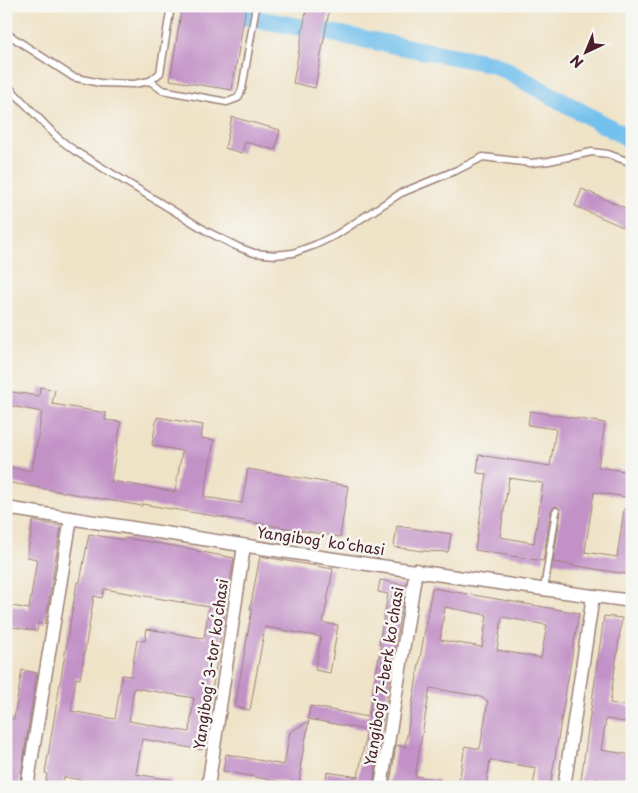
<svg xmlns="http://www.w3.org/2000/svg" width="638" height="793" viewBox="0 0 638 793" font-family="'Playpen Sans',sans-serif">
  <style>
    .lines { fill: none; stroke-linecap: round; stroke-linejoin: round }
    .canal { stroke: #72c0ed; stroke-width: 18 }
    .building { fill: #c292c7; fill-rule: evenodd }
    .lane-casing { stroke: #9c8179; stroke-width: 9 }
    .street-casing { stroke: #9c8179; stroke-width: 15 }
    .lane { stroke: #fff; stroke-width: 6 }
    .street { stroke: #fff; stroke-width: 12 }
    .labels { text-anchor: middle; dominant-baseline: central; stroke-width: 5; stroke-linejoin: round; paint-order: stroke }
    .street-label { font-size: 15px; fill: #4a1f2b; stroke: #f6f6f2 }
  </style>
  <rect width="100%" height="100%" fill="#f6f6f2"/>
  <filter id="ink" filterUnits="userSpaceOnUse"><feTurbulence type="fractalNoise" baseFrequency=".02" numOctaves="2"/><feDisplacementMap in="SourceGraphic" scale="10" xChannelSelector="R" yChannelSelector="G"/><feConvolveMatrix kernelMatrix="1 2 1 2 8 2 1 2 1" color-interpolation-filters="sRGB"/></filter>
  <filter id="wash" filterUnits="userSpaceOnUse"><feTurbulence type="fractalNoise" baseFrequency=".0096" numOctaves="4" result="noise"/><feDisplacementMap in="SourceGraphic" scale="20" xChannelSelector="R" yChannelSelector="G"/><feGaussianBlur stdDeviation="1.12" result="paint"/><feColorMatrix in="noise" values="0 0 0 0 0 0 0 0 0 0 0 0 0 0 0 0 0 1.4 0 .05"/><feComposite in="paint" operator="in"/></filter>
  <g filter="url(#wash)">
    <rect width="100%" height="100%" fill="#efe3c7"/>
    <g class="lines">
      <!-- canal -->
      <path class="canal" d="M221,12L494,64L632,140"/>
    </g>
    <g id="blocks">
      <!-- building -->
      <g class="building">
        <path d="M182,6H246L232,90L170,80Z"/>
        <path d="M307,6H330L315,88L293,83Z"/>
        <path d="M232,117L280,130L275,150L245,142L242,153L225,148Z"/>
        <path d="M582,189L632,211V231L575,206Z"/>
        <path d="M40,387L55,390L52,404L106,413L105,420L121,422L111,481L175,492L182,451L152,445L157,417L203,425L201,438L214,440L204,497L242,503L248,469L348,486L340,537L142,504V506L6,482V467L32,471L42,412L6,405V391L39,396Z"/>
        <path d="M530,411L605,423L598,467L632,472V498L594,492L585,552L617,557L624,509L632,510V575L553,562L561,512L560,509L557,506L554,507L551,510L543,561L475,550L487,474L477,473L479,455L550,466L556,429L528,425ZM509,478L543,483L534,543L500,537Z"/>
        <path d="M33,521L61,526L45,624L38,623L37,631L6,626V605L29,609L37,559L27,557Z"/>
        <path d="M397,526L451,534L448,552L422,551L394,547Z"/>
        <path d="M89,534L124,540L125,538L197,550V551L234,558L202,750L142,739L136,774L172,780L171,787H123L64,777L62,787H45L47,774L45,773L77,582H80ZM104,589L209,607L204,638L147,629L145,641L137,640L131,676L122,675L115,719L71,711L76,678L80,679L94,596L102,598ZM134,688L194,698L189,732L129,721Z"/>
        <path d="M260,556L333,569L323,623L338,625L330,673L315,670L321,637L265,627L250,710L235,707L252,609H250Z"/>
        <path d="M380,580L405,585L379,742L373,787H334L325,785L327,772L358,777L367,730L308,719L310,706L368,717L381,645L379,644L388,594L378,592Z"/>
        <path d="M432,588L579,613L550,787H533L536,768L490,760L486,787H458L465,746L480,749L488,701L478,696L430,688L415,776L439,780V787H398L399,785L390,784L396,745L405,747ZM445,607L487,615L482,647L440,640ZM502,617L547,625L541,658L497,650Z"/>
        <path d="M604,616L622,618L610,703L632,707V723L606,719L601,750L632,755V784L596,779L595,787H580Z"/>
        <path d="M22,670L37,673L19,787H6V718L14,719Z"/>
        <path d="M309,721L300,768H302L298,787H286L287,783L223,771L226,754L284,765L290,732Z"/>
      </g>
    </g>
  </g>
  <g filter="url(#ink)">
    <use href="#blocks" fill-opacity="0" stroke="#9c8179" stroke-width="1"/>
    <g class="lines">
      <defs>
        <g id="lane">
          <path d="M6,33L73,77L100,83L134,84L150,81L160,73L171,6"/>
          <path d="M150,81L162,90L227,102L238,98L242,89L256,6"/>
          <path d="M6,84L58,138L75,151L210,233L238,247L254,253L275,255L293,253L315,245L336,235L401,193L457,170L483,157L531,163L549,161L592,152L608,154L632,163"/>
          <path d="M544,590L556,511"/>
        </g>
        <g id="street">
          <path d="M6,508C214,541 423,574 632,601"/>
          <path d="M27,787L71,518"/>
          <path d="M208,787L244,546"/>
          <path d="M381,787L416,570"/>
          <path d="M564,787L593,596"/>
        </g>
      </defs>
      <!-- lane casing -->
      <use href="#lane" class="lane-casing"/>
      <!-- street casing -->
      <use href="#street" class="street-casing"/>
      <!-- lane -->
      <use href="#lane" class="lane"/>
      <!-- street -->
      <use href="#street" class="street"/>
    </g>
  </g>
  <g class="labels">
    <!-- street labels -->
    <g class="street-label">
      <text transform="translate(321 540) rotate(8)">Yangibogʻ koʻchasi</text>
      <text transform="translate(210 664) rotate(-82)">Yangibogʻ 3-tor koʻchasi</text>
      <text transform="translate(383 676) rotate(-81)">Yangibogʻ 7-berk koʻchasi</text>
    </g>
  </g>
  <!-- margin -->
  <rect width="638" height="793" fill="none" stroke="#f6f6f2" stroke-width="25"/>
  <!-- north arrow -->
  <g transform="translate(586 52) rotate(224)" stroke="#f6f6f2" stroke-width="4" paint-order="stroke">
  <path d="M0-4L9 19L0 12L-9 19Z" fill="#4a1f2b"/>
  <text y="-8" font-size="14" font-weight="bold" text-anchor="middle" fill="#4a1f2b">N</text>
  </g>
</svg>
